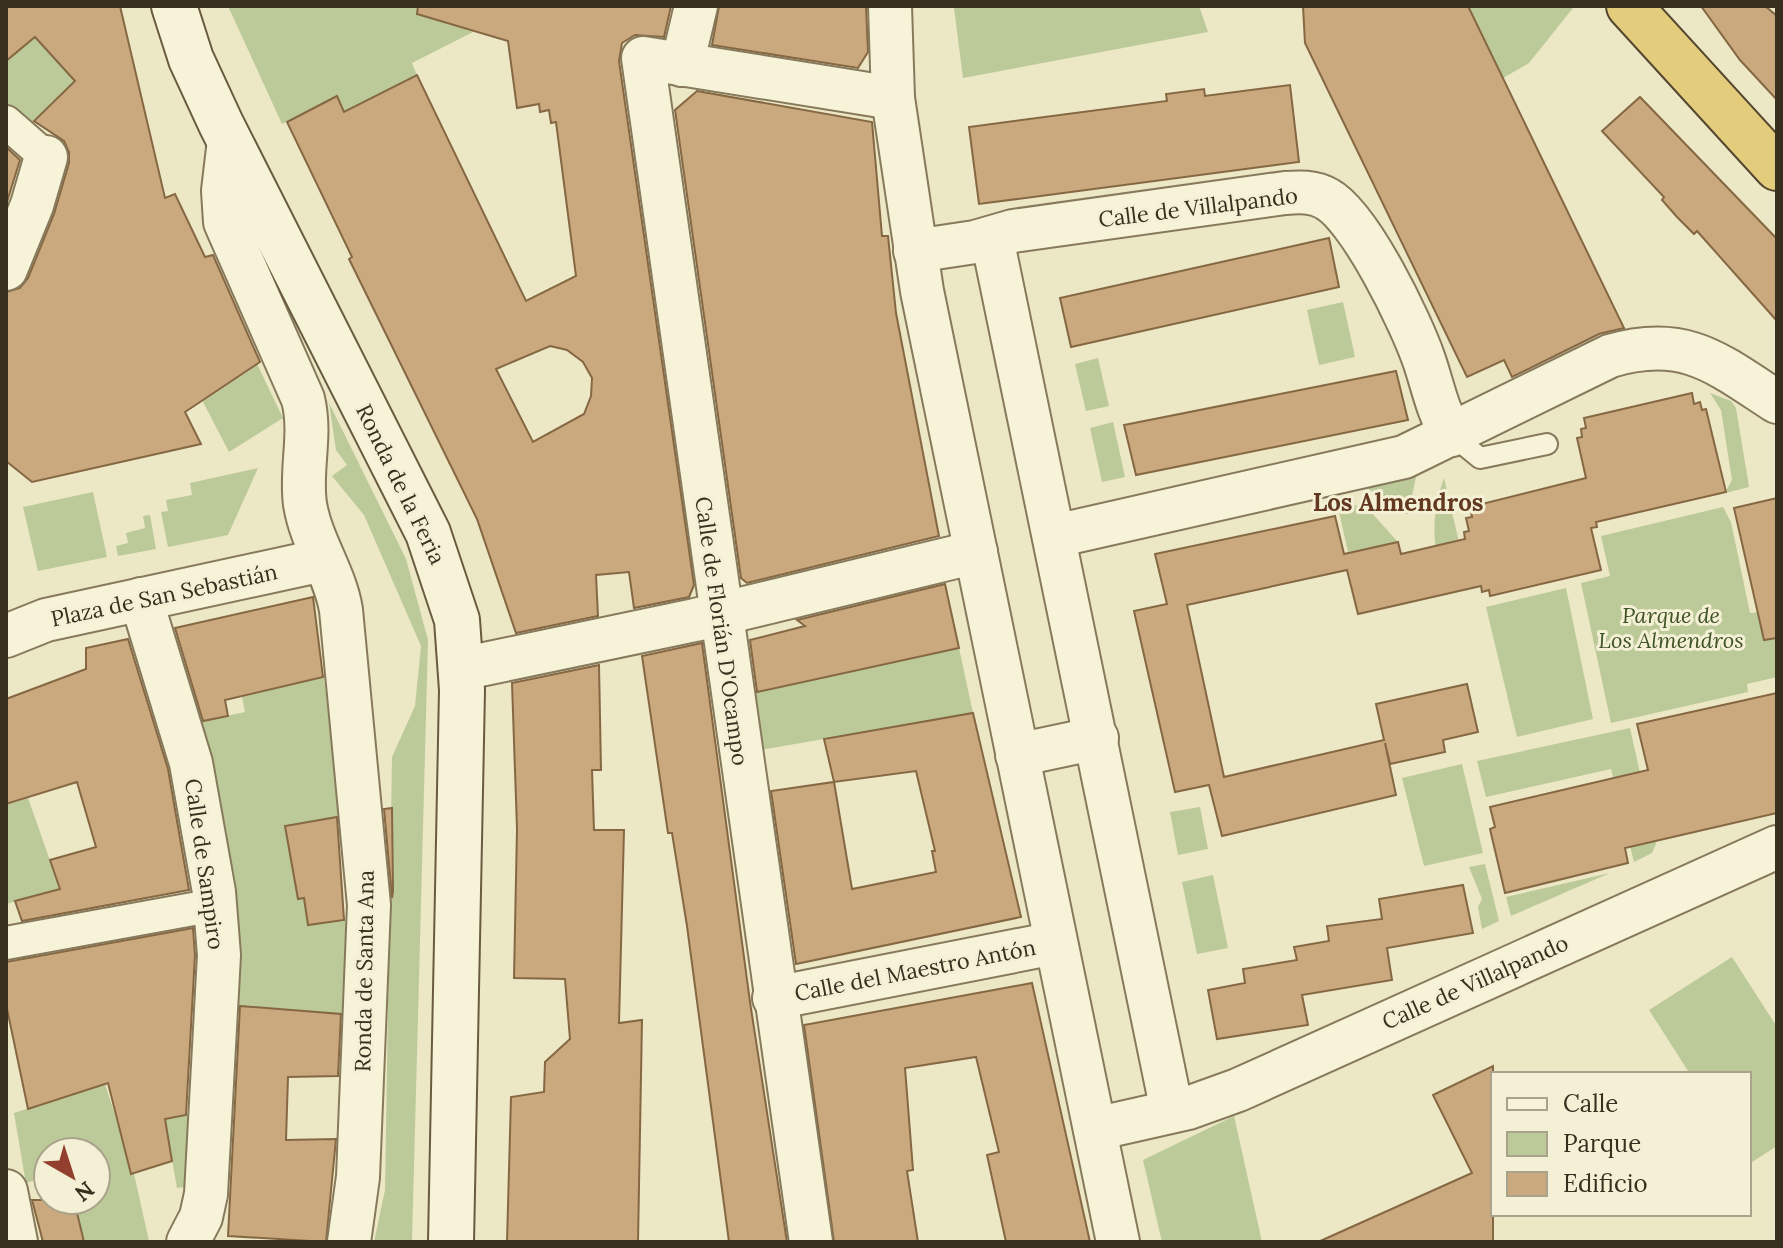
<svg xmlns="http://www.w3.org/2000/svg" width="1783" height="1248" viewBox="0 0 1783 1248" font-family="Lora,serif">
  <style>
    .green { fill: #bcca99 }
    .building { fill: #c9a97d; stroke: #856843; stroke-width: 2; fill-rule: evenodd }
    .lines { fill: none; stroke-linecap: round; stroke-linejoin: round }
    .service-casing { stroke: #877a5c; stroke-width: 24 }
    .pedestrian-casing { stroke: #877a5c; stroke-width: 36 }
    .minor-casing { stroke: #877a5c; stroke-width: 46 }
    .secondary-casing { stroke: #695b3f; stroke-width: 48 }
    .trunk-casing { stroke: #554730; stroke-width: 48 }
    .service { stroke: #f7f3d8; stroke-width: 20 }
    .pedestrian { stroke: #f7f3d8; stroke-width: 32 }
    .minor { stroke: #f7f3d8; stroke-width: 42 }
    .secondary { stroke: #f7f3d8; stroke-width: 44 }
    .trunk { stroke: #e3cc7c; stroke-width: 44 }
    .labels { text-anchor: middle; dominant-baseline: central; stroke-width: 6; stroke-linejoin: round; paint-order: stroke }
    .street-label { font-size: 22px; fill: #382f1f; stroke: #f4f0d5 }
    .park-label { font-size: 22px; font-style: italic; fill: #405327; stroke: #f4f0d5 }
    .neighbourhood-label { font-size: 24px; font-weight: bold; fill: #623920; stroke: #f4f0d5 }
  </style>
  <rect width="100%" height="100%" fill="#ece7c5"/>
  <!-- green -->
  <g class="green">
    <path d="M228,6H475L473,32L412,63L417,75L344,112L336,97L282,124Z"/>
    <path d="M965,6H1199L1208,32L963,78L954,8Z"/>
    <path d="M1467,6H1571L1573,8L1529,63L1503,78Z"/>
    <path d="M37,34L75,81L28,126L6,109V61Z"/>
    <path d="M1343,302L1355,357L1319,365L1307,310Z"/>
    <path d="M1098,358L1109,406L1086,411L1075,364Z"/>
    <path d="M257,364L283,418L229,452L202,400Z"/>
    <path d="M1710,393L1731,401L1736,408L1749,487L1725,493L1732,480L1721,410Z"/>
    <path d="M329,403L406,559L428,640L412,1242H374L385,1190L392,757L415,706L421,646L364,515L332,476L347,465L336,450Z"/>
    <path d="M1113,422L1125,477L1102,482L1090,428Z"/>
    <path d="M258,468L228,535L168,547L161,512L168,511L166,500L192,495L190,483Z"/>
    <path d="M1418,468L1408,514H1402L1366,487Z"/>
    <path d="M1444,478L1470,589L1444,595C1435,549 1428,523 1444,478Z"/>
    <path d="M93,492L107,557L38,571L23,507Z"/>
    <path d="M1336,498L1370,511L1398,542L1348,552Z"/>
    <path d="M1723,507L1731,522L1750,613L1777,611V677L1747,684L1748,692L1611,723L1581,583L1610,576L1601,536Z"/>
    <path d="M150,515L156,549L118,556L116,546L128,543L126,533L145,528L143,516Z"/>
    <path d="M1566,588L1593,719L1517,737L1486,607Z"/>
    <path d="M959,648L973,713L760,750L751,693Z"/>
    <path d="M324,677L341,817L285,827L298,899L304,898L308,925L350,919L345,1014L228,1005V915L238,913L216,802L193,723L245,712L242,697Z"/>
    <path d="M1630,728L1656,844L1652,853L1634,862L1611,769L1486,797L1477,761Z"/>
    <path d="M1462,764L1483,853L1424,866L1402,778Z"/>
    <path d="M28,798L60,889L6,904V805Z"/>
    <path d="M1200,807L1208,849L1178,855L1170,812Z"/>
    <path d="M1485,864L1499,921L1482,929L1478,907L1482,899L1469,867Z"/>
    <path d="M1610,873L1511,916L1506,897Z"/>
    <path d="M1213,875L1228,948L1197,954L1182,882Z"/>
    <path d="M1732,957L1777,1027V1146L1749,1164V1074H1690L1649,1010Z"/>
    <path d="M105,1084L134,1174L149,1241L83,1242L74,1200H96V1152H48V1176L26,1183L25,1178L14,1113Z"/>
    <path d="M201,1113L198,1185L177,1188L165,1119Z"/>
    <path d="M1234,1116L1262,1242H1162L1143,1160Z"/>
  </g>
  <!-- building -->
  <g class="building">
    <path d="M6,6H120L165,198L175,194L205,257L213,255L260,362L185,412L201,444L32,482L6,461V292L20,288L28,278L54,214L69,163V152L64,141L34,121L75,81L35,37L6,61Z"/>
    <path d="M418,6H671L664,37L635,35L622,43L619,61L694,585L689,597L634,608L629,572L596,575L598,616L516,633L477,519L349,259L352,257L287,122L337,96L344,112L417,75L526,301L576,276L556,122L551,123L549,110L540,112L539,104L517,108L508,41L417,14ZM550,346L567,350L583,362L592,378L591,396L584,414L533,442L496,369Z"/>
    <path d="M719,6H866L868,52L858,68L712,45Z"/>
    <path d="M1303,6H1468L1624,328L1599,334L1512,377L1504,360L1467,377L1305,43Z"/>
    <path d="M1701,6H1765L1777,16V100L1740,60Z"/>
    <path d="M1290,85L1299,162L979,204L969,127L1167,101L1166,94L1204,89L1205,96Z"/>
    <path d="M697,91L872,122L882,236H888L896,313L939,536L747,583L741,578L675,110Z"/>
    <path d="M1640,97L1777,239V321L1697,231L1694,234L1677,217L1662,200L1664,197L1602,131Z"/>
    <path d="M6,147L20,160L6,205Z"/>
    <path d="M1329,238L1339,287L1071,347L1060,298Z"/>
    <path d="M1396,371L1408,420L1136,475L1124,425Z"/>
    <path d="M1692,393L1694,404L1700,402L1702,410L1706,409L1726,492L1596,522L1597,527L1591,528L1601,570L1490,596L1489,590L1482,592L1481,586L1358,614L1347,570L1187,605L1224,777L1384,740L1376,704L1467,684L1478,732L1443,740L1445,752L1390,764L1385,743L1396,795L1222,836L1209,785L1175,792L1134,611L1167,604L1155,554L1335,516L1344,554L1398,542L1401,554L1465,539L1464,532L1469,531L1466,518L1472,517L1470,507L1586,478L1577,438L1582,437L1581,429L1586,428L1584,418Z"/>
    <path d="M1777,498V638L1764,640L1734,508Z"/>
    <path d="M945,584L959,648L757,692L750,640L805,626L797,620Z"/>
    <path d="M313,597L323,677L225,700L228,716L203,721L175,628Z"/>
    <path d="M128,639L168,769L189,890L22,921L15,901L60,889L50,860L96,847L77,782L6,804V699L86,669V648Z"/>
    <path d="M702,643L750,1002L787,1242H729L687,926L672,833H668L642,656Z"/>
    <path d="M599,665L601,770H592L594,830H624L619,1023L642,1020L638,1242H507L511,1097L544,1092L545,1062L570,1039L565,979L514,978L517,829L512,683Z"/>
    <path d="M1777,693V813L1625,848L1628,863L1505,893L1490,829L1495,827L1490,807L1648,770L1637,724Z"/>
    <path d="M973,713L1021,917L796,964L771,791L834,782L852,889L936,872L932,851H935L916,771L834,782L824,739Z"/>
    <path d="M392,808L393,891L392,898L384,809Z"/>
    <path d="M337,817L344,920L308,925L304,898L298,899L285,826Z"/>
    <path d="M1463,885L1473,933L1387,948L1392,980L1302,995L1308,1025L1217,1039L1208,990L1245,983L1243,969L1297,960L1294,947L1329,941L1327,926L1382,919L1379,899Z"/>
    <path d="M193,928L195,955L186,1115L165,1119L172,1161L131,1174L108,1083L28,1109L6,1004V962Z"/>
    <path d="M1032,983L1090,1242H1006L987,1155L999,1152L976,1057L905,1068L913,1170L907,1171L918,1242H834L804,1025Z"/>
    <path d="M240,1006L341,1014L338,1076L288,1077L286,1140L336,1139L326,1242L228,1236Z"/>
    <path d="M1493,1066V1242H1318L1472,1173L1433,1095Z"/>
    <path d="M32,1200H74L84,1242H43Z"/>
  </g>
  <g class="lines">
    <defs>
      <path id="service" d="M1452,435L1480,458L1547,444"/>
      <g id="pedestrian">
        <path d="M6,122L46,157"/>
        <path d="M6,943L215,905"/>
      </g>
      <g id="minor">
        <path d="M890,6L893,98L922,291L1118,1242"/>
        <path d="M682,65L696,6"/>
        <path d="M229,140L223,191L225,222L303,399C312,435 300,469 305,504C311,542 335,573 341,610L369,905L358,1177L349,1242"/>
        <path d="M992,238L1172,1111"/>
        <path d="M915,251L975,242L1013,231L1285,193C1299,192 1314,191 1327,199C1360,217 1411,322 1424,360C1433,386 1437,411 1452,435"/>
        <path d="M6,269L32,205L46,157"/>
        <path d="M1055,536L1404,457L1610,356C1685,334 1717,363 1777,402"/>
        <path d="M141,599L191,763L214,892L219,955L206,1194L201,1217L188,1242"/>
        <path d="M6,636L46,620L323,560"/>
        <path d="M461,669L695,620L976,552"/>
        <path d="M1017,755L1097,738"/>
        <path d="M774,998L1055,943"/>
        <path d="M1095,1129L1188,1108L1238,1090L1777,847"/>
        <path d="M6,1191L16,1242"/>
        <path d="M811,1242L643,58L893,98"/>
      </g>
      <path id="secondary" d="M174,6L191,59L221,124L428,533L457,620L462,690L451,1242"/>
      <path id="trunk" d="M1629,6L1777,168"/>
    </defs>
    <!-- service casing -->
    <use href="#service" class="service-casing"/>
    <!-- pedestrian casing -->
    <use href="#pedestrian" class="pedestrian-casing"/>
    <!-- minor casing -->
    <use href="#minor" class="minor-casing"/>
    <!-- secondary casing -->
    <use href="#secondary" class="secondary-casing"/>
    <!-- trunk casing -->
    <use href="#trunk" class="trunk-casing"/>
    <!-- service -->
    <use href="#service" class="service"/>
    <!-- pedestrian -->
    <use href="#pedestrian" class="pedestrian"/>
    <!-- minor -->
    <use href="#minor" class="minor"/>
    <!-- secondary -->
    <use href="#secondary" class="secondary"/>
    <!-- trunk -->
    <use href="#trunk" class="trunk"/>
  </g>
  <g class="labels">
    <!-- street labels -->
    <g class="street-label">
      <text transform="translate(1198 207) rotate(-7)">Calle de Villalpando</text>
      <text transform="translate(401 484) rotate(64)">Ronda de la Feria</text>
      <text transform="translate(164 595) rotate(-12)">Plaza de San Sebastián</text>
      <text transform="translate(722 631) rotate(82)">Calle de Florián D'Ocampo</text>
      <text transform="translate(205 864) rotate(82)">Calle de Sampiro</text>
      <text transform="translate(915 970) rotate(-11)">Calle del Maestro Antón</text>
      <text transform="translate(364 971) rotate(-89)">Ronda de Santa Ana</text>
      <text transform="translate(1475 982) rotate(-24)">Calle de Villalpando</text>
    </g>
    <!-- park labels -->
    <g class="park-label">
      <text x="1671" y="615">Parque de<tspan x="1671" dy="25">Los Almendros</tspan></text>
    </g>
    <!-- neighbourhood labels -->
    <g class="neighbourhood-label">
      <text x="1398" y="502">Los Almendros</text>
    </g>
  </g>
  <!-- border -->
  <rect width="1783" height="1248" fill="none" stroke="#382f1f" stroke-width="16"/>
  <!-- legend -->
  <rect x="1491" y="1072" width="260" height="144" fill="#f4f0d5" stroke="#a9a38c" stroke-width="2"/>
  <rect x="1507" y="1098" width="40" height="12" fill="#f7f3d8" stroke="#a9a38c" stroke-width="2"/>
  <text x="1563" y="1112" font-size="24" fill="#382f1f">Calle</text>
  <rect x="1507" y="1132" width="40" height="24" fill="#bcca99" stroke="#a9a38c" stroke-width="2"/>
  <text x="1563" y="1152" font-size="24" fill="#382f1f">Parque</text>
  <rect x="1507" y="1172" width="40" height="24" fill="#c9a97d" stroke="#a9a38c" stroke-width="2"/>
  <text x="1563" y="1192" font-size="24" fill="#382f1f">Edificio</text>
  <!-- north arrow -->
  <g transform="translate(72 1176) rotate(141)"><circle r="38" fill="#f4f0d5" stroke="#a9a38c" stroke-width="2"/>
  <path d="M0-6L14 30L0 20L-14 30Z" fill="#933f2e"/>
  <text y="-12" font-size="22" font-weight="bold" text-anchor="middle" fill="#382f1f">N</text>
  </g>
</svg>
